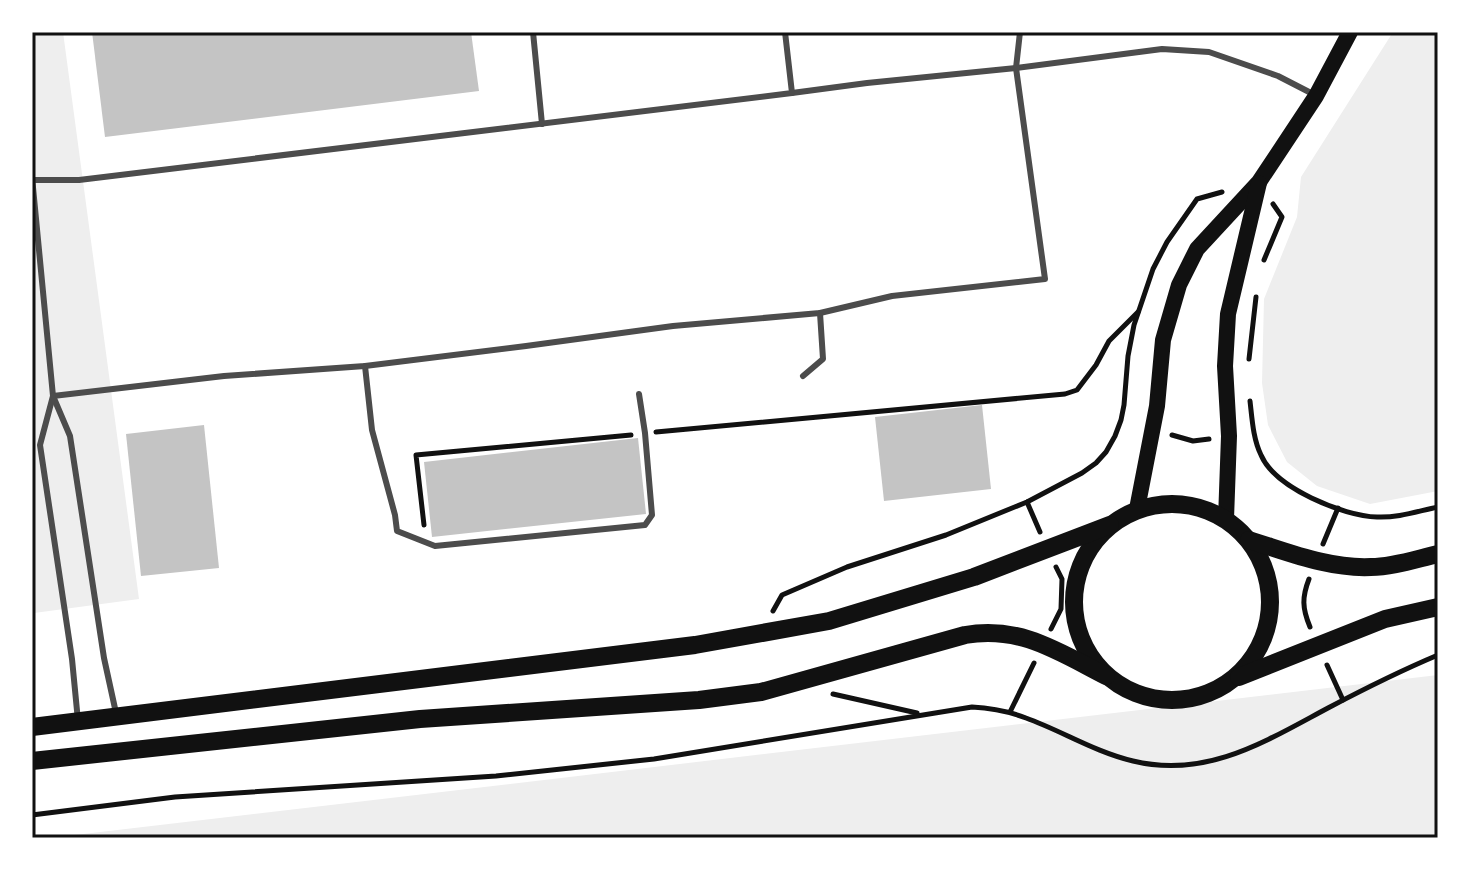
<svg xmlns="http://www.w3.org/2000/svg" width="1470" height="870" viewBox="0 0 1470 870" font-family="Arial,sans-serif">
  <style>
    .green { fill: #eee }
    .building { fill: #c4c4c4 }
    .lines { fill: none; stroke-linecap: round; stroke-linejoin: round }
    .path { stroke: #111; stroke-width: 5 }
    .service { stroke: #4c4c4c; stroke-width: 6 }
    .secondary { stroke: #111; stroke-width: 16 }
    .trunk { stroke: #111; stroke-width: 18 }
    .neatline { fill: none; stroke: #111; stroke-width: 3 }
  </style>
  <rect width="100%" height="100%" fill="#fff"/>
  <!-- green -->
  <g class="green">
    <path d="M32,32H63L139,599L34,613L32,616Z"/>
    <path d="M1393,32H1438V491L1370,504L1317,486L1287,462L1268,425L1262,383L1264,299L1297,217L1301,177Z"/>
    <path d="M1438,675V838H49Z"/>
  </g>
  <!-- building -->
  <g class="building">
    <path d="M92,32H471L479,91L105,137Z"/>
    <path d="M982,405L991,489L884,501L875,417Z"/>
    <path d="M204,425L219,568L141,576L126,434Z"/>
    <path d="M638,438L646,514L432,537L424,462Z"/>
  </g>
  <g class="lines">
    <!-- path -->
    <g class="path">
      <path d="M1264,260L1282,217L1273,204"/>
      <path d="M1249,359L1256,297"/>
      <path d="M1250,401C1252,418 1253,439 1261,455C1275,488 1343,516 1377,517C1398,518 1418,511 1438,507"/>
      <path d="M656,432L1065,394L1077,390L1096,365L1109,341L1138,312"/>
      <path d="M1172,435L1193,441L1209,439"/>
      <path d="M1027,502L1040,532"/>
      <path d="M424,525L416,455L631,435"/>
      <path d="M1323,544L1338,508"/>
      <path d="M1309,579C1302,597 1302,608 1310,627"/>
      <path d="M773,611L782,595L847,567L946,535L1027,502L1082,473L1096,463L1106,452L1115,436L1121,420L1124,405L1128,356L1134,325L1153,269L1167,242L1197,199L1222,192"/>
      <path d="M1051,629L1061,609L1062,579L1056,567"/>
      <path d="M1327,665L1343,700"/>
      <path d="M833,694L917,713"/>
      <path d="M1010,712L1034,663"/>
      <path d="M32,815L175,797L496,776L654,759L972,707C991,708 1008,711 1026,718C1062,731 1095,752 1133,761C1207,779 1266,741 1328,708C1364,689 1400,671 1438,655"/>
    </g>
    <!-- service -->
    <g class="service">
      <path d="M533,32L542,124"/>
      <path d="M792,93L867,83L1016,68L1162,49L1209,52L1278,76L1313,94"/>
      <path d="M32,177L53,396L70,436L104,658L116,713"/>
      <path d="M32,180H79L792,93L785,32"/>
      <path d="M365,366L372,430L395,515L397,531L435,546L645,525L652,515L645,433L639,394"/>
      <path d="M803,376L823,359L820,313"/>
      <path d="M53,396L224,376L365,366L526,346L673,326L820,313L892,296L1045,279L1016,68L1020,32"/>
      <path d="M53,396L40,445L72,659L78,721"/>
    </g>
    <!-- secondary -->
    <g class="secondary">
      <path d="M1137,509L1157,406L1163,340L1179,285L1197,249L1259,182L1316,96L1350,32"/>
      <path d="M1226,519L1229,436L1225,366L1228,314L1259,183"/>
    </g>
    <!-- trunk -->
    <g class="trunk">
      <circle cx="1172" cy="602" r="98"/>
      <path d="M1249,540C1288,552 1329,569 1371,567C1393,567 1416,559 1438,554"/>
      <path d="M1239,677L1385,619L1438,607"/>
      <path d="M32,727L695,645L829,621L974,577L1110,525"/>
      <path d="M32,761L420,719L699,700L761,692L965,635C1020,625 1059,652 1106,676"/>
    </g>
  </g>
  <!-- border -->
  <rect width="1470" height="870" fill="none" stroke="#ffffff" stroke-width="68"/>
  <rect x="34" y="34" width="1402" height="802" class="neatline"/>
</svg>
